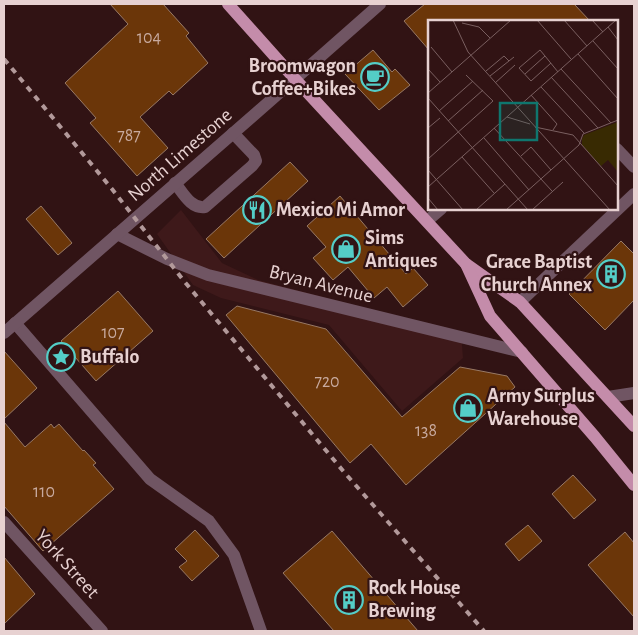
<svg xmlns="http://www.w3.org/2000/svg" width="638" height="635" viewBox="0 0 638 635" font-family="'Alegreya Sans',sans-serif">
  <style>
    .built { fill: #3e191a }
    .building { fill: #6b3609; stroke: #987965 }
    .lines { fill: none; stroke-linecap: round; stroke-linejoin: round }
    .minor { stroke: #705563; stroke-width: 12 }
    .major { stroke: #c48caa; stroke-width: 12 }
    .rail { stroke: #b2999a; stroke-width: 4; stroke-dasharray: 6 6; stroke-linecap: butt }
    .labels { text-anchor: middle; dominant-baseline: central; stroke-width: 4.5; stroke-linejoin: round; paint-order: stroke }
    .number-label { font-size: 18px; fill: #c8aa9f }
    .poi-label { font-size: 20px; font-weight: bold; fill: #e7d1d1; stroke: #311314; text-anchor: start }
    .street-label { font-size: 20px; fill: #e7d1d1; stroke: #311314 }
    .inset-road { fill: none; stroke: #7a5f60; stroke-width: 1 }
    .view { fill: #0f766e; fill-opacity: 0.15; stroke: #0f766e; stroke-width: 2.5 }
    .inset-edge { fill: none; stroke: #e7d1d1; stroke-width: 2.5 }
  </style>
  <rect width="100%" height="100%" fill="#311314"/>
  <!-- built -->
  <path class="built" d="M181,210L222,263L258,280L461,333L463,358L402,411L329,325L221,298L193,285L157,234Z"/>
  <!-- building -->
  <g class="building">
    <path d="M110,4H163L189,33L186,36L208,63L173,95L169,91L140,117L168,148L137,176L90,123L96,118L65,83L128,24Z"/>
    <path d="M425,4H574L590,21H429V50L404,21Z"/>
    <path d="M373,50L392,72L395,69L410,85L379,110L345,74Z"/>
    <path d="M290,162L308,181L224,258L206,239Z"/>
    <path d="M340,196L406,274L413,268L428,285L403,307L387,287L374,298L348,267L333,280L313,258L326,247L307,226Z"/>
    <path d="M41,206L72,243L58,255L26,219Z"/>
    <path d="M621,241L634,254V300L605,330L569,294Z"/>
    <path d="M118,291L153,331L96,381L61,341Z"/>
    <path d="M237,306L326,329L402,417L460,367L507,376L515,387L406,485L371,444L350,463L226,315Z"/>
    <path d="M4,351L37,388L4,419Z"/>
    <path d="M4,422L25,447L51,424L54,428L59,424L83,451L84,450L96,463L93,465L114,489L43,551L4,506Z"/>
    <path d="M573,475L596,500L574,519L552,494Z"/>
    <path d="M528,525L542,541L519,561L505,544Z"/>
    <path d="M195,530L219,556L192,581L179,567L187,561L175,549Z"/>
    <path d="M332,531L418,631H334L283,573Z"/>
    <path d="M625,532L634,543V617L588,565Z"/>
    <path d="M4,557L35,594L4,624Z"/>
  </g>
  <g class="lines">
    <!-- minor -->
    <g class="minor">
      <path d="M617,149L634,167"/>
      <path d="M175,183C183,193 191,209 205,207L252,166L256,161L254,155L233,133"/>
      <path d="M427,221L441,209"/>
      <path d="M117,234L167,259L208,275L522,352"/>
      <path d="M520,302L634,194"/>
      <path d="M15,323L150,479L209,521L234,555L261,631"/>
      <path d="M4,333L270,101L380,4"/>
      <path d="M608,397L634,393"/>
      <path d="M4,522L102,631"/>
    </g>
    <!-- major -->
    <g class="major">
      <path d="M228,4L295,79L466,264L520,302L634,426"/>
      <path d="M466,264L490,316L595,437L634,485"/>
    </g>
    <!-- rail -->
    <path class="rail" d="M4,59L112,189L184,281L344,472L484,631"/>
  </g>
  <!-- icons -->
  <defs>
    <symbol id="cafe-ring" viewBox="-11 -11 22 22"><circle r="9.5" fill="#311314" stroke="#54cdc7" stroke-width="1.5"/><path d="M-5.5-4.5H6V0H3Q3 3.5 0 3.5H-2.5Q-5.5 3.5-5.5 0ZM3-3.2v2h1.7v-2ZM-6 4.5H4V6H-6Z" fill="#54cdc7"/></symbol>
    <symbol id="restaurant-ring" viewBox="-11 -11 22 22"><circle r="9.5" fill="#311314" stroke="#54cdc7" stroke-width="1.5"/><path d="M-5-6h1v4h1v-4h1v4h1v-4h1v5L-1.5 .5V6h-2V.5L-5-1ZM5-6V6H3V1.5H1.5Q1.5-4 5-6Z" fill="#54cdc7"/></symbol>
    <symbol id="shop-ring" viewBox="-11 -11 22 22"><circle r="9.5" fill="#311314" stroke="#54cdc7" stroke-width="1.5"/><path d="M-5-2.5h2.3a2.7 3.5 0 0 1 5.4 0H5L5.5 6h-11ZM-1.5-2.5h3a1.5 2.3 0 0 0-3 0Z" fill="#54cdc7"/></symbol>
    <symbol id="building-ring" viewBox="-11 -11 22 22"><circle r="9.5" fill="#311314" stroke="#54cdc7" stroke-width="1.5"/><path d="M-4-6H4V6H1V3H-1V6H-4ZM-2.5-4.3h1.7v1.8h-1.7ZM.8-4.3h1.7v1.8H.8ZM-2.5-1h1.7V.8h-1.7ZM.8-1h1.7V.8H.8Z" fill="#54cdc7"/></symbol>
    <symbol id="sight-ring" viewBox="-11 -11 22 22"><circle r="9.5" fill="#311314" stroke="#54cdc7" stroke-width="1.5"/><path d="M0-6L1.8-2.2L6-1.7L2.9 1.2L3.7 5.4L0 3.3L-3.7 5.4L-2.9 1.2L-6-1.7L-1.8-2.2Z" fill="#54cdc7"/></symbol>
  </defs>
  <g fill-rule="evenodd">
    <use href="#cafe-ring" x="359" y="61" width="32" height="32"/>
    <use href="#restaurant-ring" x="241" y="194" width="32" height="32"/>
    <use href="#shop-ring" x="330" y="233" width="32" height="32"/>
    <use href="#building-ring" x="595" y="258" width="32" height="32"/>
    <use href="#sight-ring" x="45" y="341" width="32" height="32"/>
    <use href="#shop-ring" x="452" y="392" width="32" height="32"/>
    <use href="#building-ring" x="333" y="584" width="32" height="32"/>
  </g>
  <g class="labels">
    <!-- number labels -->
    <g class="number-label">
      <text x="149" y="38">104</text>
      <text x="129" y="136">787</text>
      <text x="113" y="333">107</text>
      <text x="327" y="382">720</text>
      <text x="426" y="431">138</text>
      <text x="44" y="492">110</text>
    </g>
    <!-- poi labels -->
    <g class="poi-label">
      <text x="356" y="66" text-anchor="end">Broomwagon<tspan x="356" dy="23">Coffee+Bikes</tspan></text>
      <text x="276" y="210">Mexico Mi Amor</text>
      <text x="365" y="238">Sims<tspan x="365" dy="23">Antiques</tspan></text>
      <text x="592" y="262" text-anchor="end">Grace Baptist<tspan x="592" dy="23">Church Annex</tspan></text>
      <text x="80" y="357">Buffalo</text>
      <text x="487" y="396">Army Surplus<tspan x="487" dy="23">Warehouse</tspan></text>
      <text x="368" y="588">Rock House<tspan x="368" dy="23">Brewing</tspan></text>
    </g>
    <!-- street labels -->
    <g class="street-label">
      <text transform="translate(180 155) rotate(-41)">North Limestone</text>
      <text transform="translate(321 284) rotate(14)">Bryan Avenue</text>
      <text transform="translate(67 564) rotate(48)">York Street</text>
    </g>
  </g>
  <!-- overview -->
  <g transform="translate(428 20)">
    <rect width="190" height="190" fill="#311314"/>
    <path d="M190,102V152L180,140L173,146L154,125V119L156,115Z" fill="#382a02"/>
    <path class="inset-road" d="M25,0L40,32L182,190M109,0L143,39M136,0L159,26M164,0L175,12M34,3L51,7L62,18M180,7L190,20M165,21L190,49M3,27L24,52M150,34L190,79M123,43L103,61L91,48L112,30L117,36L130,52M0,49L12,62M133,49L183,103M58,51L76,36L81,41M97,54L117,36M62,56L86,37M123,57L170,108M67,63L87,45M113,67L156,113M0,73L83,0M103,75L129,104L125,110M0,78L100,190M11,91L45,61M79,97L102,104M20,101L55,70M107,107L145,115L190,166M0,108L12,98M66,108L124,171M56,118L101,170M93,136L103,127L123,150M34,137L66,173M0,139L65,81L38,55M0,150L35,190M0,167L188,0M0,178L10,190M48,190L77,164M78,190L151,125L155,114L190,100M104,190L135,162"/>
    <path class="view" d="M72,83H109V120H72Z"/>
    <rect width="190" height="190" class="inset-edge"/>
  </g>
  <!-- border -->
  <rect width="638" height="635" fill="none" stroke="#e7d1d1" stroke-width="10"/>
</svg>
